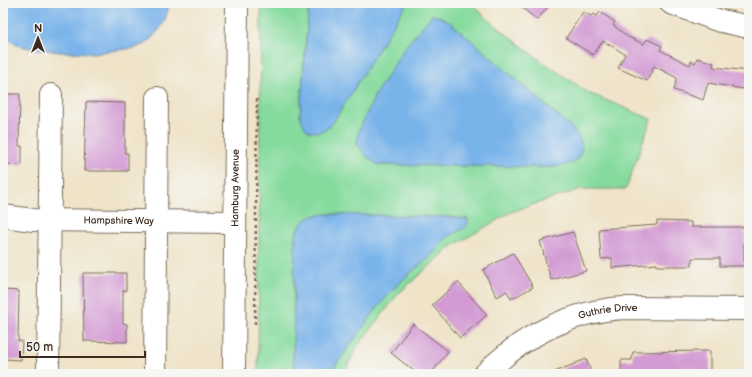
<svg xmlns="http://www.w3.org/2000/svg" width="752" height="377" viewBox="0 0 752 377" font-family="'Balsamiq Sans',sans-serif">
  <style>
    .green { fill: #85db9e; stroke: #60825e; fill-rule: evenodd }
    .water { fill: #78b3ea; stroke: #5a6e84 }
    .building { fill: #d299d3 }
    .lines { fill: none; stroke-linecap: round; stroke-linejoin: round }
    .minor-casing { stroke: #7a6b5a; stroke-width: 24 }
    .path { stroke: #7a6b5a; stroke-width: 2.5; stroke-dasharray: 3 3; stroke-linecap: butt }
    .minor { stroke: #fff; stroke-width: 22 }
    .labels { text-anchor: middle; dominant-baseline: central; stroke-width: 4; stroke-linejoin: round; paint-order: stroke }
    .street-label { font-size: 10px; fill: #3b2a1e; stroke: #f6f6f2 }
  </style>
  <rect width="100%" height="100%" fill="#f6f6f2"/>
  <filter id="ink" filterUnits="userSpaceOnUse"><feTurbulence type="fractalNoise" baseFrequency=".025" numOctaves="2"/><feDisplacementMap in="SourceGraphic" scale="8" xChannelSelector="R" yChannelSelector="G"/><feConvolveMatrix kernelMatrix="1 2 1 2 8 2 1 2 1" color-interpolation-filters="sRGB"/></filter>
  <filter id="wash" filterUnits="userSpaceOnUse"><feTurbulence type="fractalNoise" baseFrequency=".012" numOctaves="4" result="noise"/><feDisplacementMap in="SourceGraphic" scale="16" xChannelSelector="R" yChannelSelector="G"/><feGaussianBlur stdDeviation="0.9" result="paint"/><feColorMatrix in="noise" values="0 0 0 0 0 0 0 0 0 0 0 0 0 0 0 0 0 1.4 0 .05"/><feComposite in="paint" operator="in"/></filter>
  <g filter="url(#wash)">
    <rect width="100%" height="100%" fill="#efe3c8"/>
    <!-- green -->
    <path class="green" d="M261,3H309L300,116L332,124L407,3H472L485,17L537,58L589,93L651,119L626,189H581L511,212L451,247L399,293L356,348L344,374H329L377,308L396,286L416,268L431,256L446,238L466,227L468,219L451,217L329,214L316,215L297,229L295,237L293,361L299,374H258ZM432,15L441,17L451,23L572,128L564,165L554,167L378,165Z"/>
    <!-- water -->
    <g class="water">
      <path d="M3,3H170L165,20L159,30L146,44L135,48L94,53L60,52L24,47L12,42L3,34Z"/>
      <path d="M309,3H407L332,124C325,131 320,132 310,132L305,128L300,116Z"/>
      <path d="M432,15L441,17L451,23L572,128C578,136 585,144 580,154C578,157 576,161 574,162C568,165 560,166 554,167L378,165L367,157L357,144L359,131L375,95L406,46Z"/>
      <path d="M329,214L451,217L468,219V224L466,227L446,238L431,256L416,268L396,286L377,308L329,374H299L293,362L295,237C301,218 310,215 329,214Z"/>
    </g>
    <g id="blocks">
      <!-- building -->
      <g class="building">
        <path d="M517,3H551L537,20Z"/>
        <path d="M583,12L591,16L593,14L597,16L600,12L615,22L613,25L628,37L644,44L647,39L662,46L660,50L690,65L691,61L695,63L697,58L714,63L713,67L749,71V90L708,83L703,100L674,90L677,78L654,66L647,81L618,68L625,54L603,41L593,55L566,38Z"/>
        <path d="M3,94H20L19,146H22V165L3,164Z"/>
        <path d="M86,102L125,103V153H128V171H84Z"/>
        <path d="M657,221L691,222V227H744V266H720V258H692V266H657V264L612,268V258L601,259L599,229L657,225Z"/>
        <path d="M573,232L586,271L551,280L540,241Z"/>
        <path d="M513,253L533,287L511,299L507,291L497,297L483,270Z"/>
        <path d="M83,273H126V291L123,290V323L127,324V342L84,341Z"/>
        <path d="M458,282L487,315L460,338L432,305Z"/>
        <path d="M3,290L19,291L18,341H22L21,360L3,359Z"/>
        <path d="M413,324L448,351L431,374H418L391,353Z"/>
        <path d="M710,351V374H621V360H632L633,352Z"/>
        <path d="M586,359L592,374H550Z"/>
      </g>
    </g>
  </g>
  <g filter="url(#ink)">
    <use href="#blocks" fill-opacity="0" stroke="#7a6b5a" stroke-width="1"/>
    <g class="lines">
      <defs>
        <g id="minor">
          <path d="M671,3L717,20L749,27"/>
          <path id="s1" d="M3,216L33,220L235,222"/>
          <path d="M48,374L51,95"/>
          <path d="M155,374L157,98"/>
          <path id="s2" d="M234,374L237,3"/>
          <path id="s3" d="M485,374C522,336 571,311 624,308L749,309"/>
        </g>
      </defs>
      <!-- minor casing -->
      <use href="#minor" class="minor-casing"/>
      <!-- path -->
      <path class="path" d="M255,324L257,97"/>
      <!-- minor -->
      <use href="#minor" class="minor"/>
    </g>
  </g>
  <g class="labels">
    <!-- street labels -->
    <g class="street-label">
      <text stroke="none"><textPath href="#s2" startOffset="186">Hamburg Avenue</textPath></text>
      <text stroke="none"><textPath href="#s1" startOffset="116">Hampshire Way</textPath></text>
      <text stroke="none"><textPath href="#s3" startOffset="141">Guthrie Drive</textPath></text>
    </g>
  </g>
  <!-- margin -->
  <rect width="752" height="377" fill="none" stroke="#f6f6f2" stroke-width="16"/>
  <!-- north arrow -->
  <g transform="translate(38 38)" stroke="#f6f6f2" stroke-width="3" paint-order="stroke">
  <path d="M0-3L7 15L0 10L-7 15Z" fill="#3b2a1e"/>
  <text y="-6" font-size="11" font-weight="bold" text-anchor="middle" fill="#3b2a1e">N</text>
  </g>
  <!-- scale -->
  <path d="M20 351v6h125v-6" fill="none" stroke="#3b2a1e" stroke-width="2"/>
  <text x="26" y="351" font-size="12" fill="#3b2a1e" stroke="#f6f6f2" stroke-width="3" paint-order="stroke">50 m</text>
</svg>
